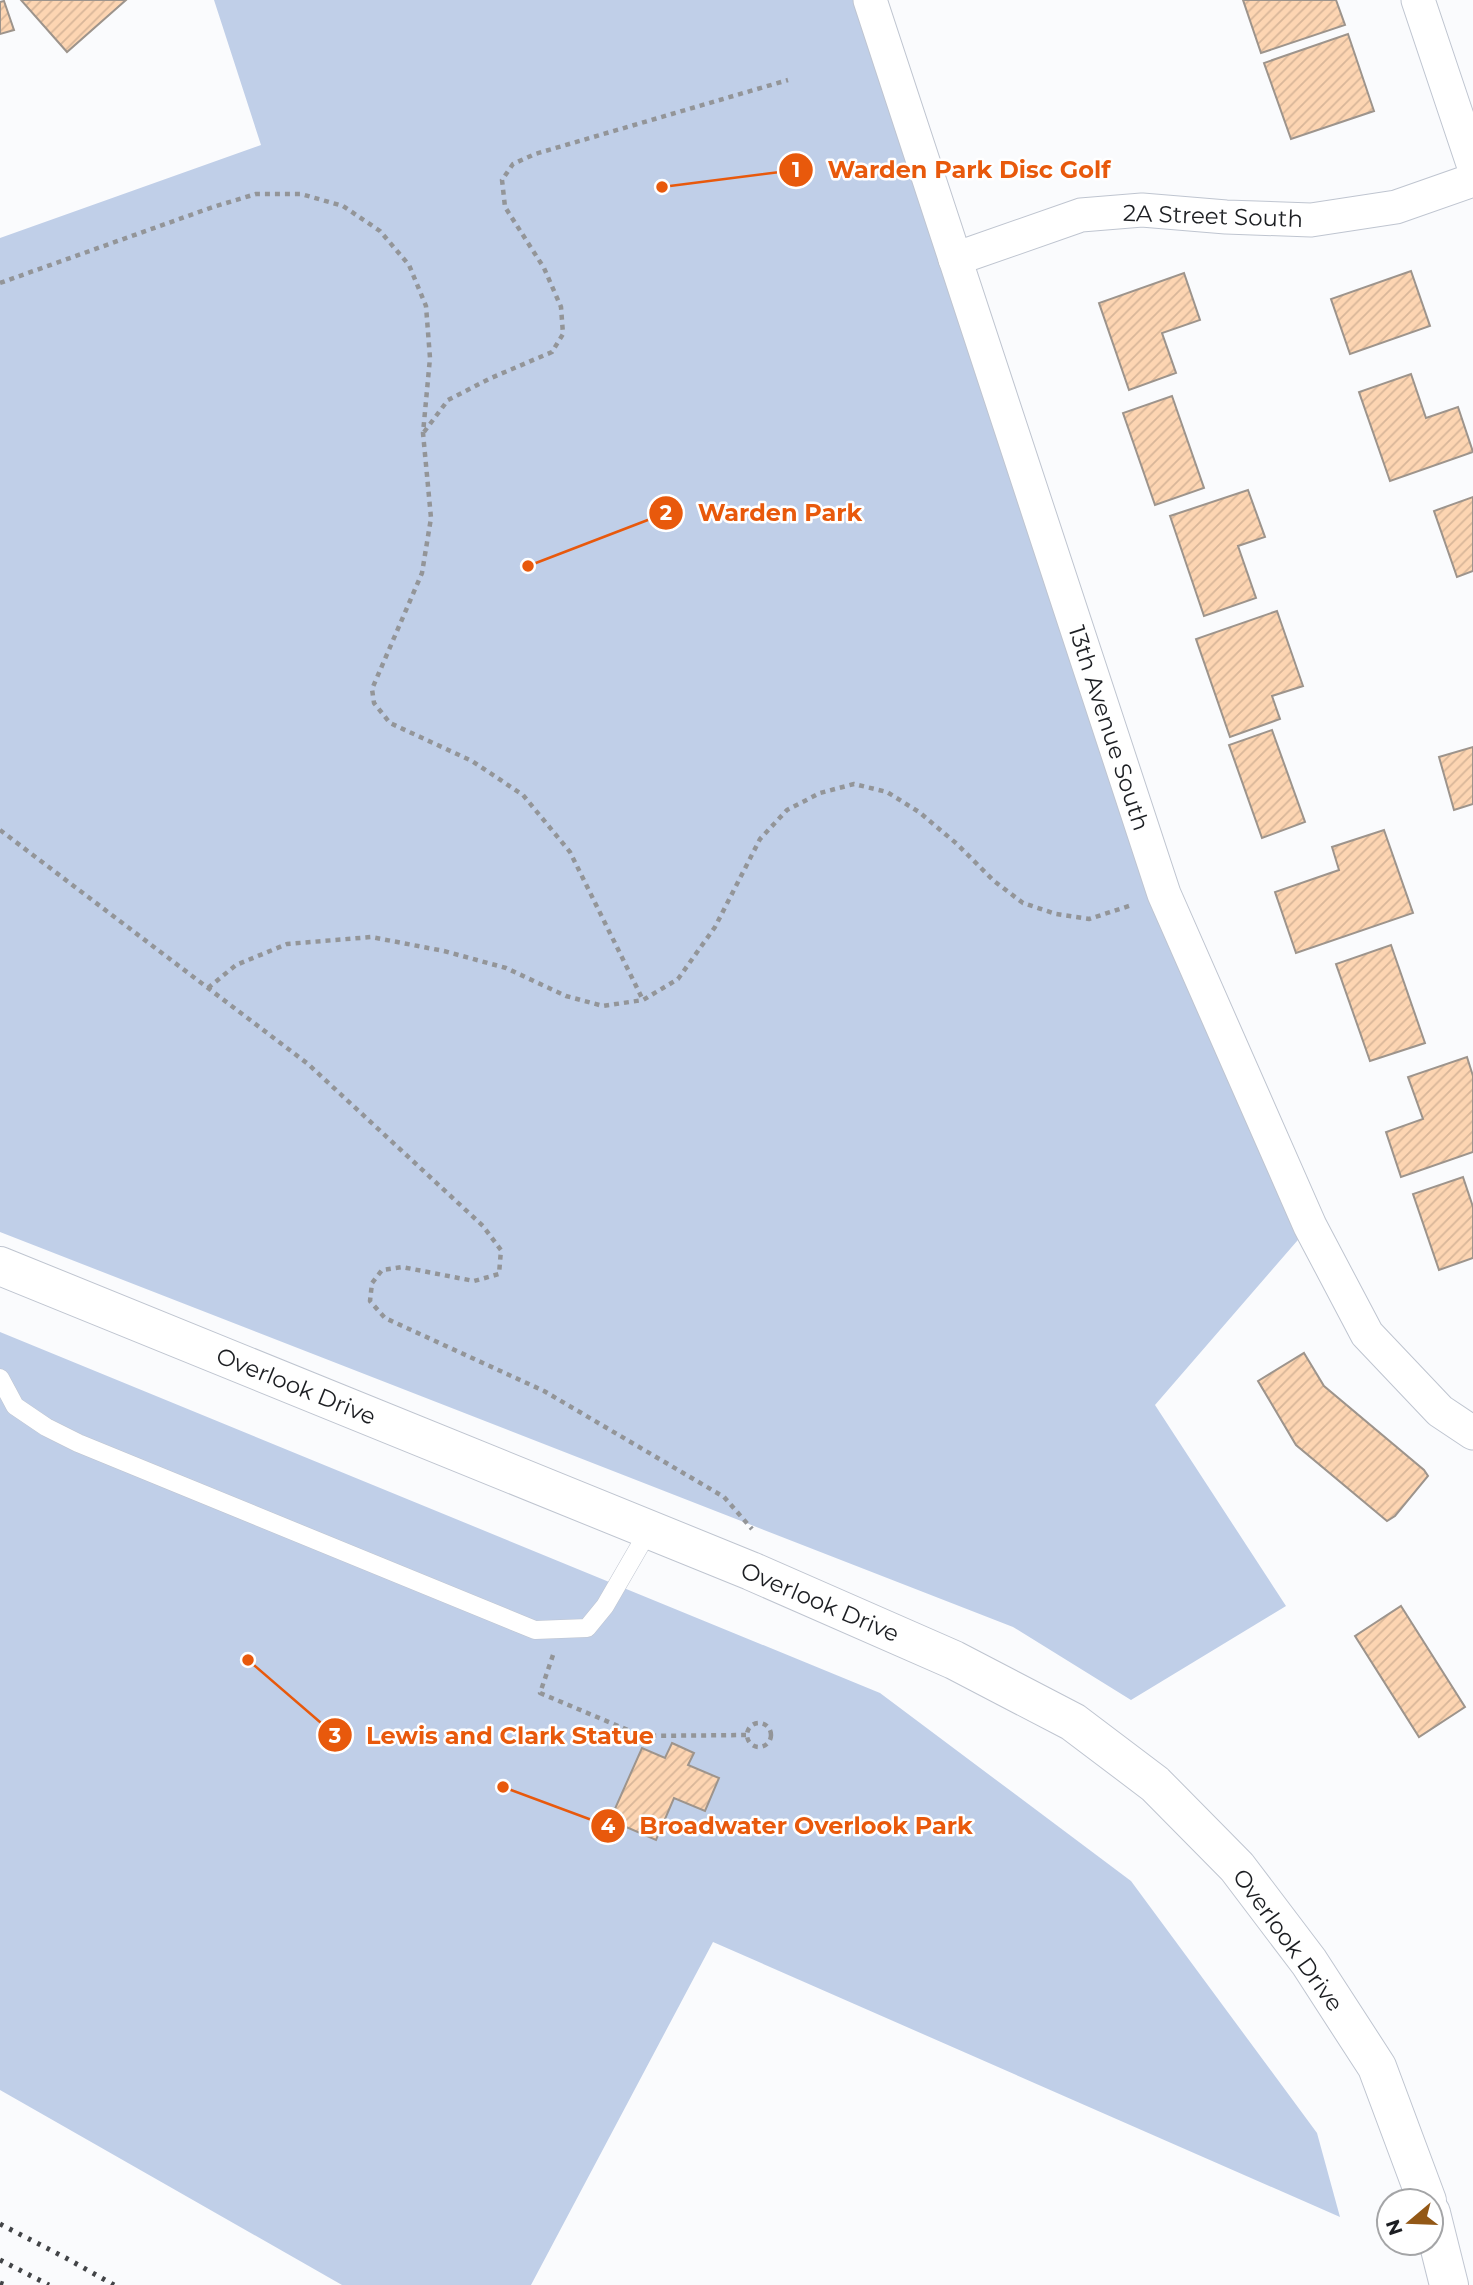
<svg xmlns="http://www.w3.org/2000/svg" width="1473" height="2285" viewBox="0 0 1473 2285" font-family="Montserrat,sans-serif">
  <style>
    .green { fill: #c0cfe8 }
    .building { fill: url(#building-hatch); stroke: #9d948c; stroke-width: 2 }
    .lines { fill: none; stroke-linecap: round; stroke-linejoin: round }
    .lane-casing { stroke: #bfc5d0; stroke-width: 19 }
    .street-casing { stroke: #bfc5d0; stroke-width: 35 }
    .secondary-casing { stroke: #bfc5d0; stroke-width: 40 }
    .path { stroke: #939598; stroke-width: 4.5; stroke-dasharray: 5 5; stroke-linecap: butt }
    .lane { stroke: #fff; stroke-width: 18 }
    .street { stroke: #fff; stroke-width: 33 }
    .secondary { stroke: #fff; stroke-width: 38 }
    .rail { stroke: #424447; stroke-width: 5; stroke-dasharray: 3.5 7; stroke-linecap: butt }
    .labels { text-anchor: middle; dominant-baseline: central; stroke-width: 5; stroke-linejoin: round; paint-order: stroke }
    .street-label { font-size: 23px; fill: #1c1e22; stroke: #fff }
    .leader { fill: none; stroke: #e8590c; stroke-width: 2.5 }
    .callout-dot { fill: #e8590c; stroke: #fff; stroke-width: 2.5 }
    .mark-label { font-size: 21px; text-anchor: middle; font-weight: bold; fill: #fff }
    .callout-label { font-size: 24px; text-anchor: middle; font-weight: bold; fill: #e8590c; stroke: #fff; stroke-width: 5; stroke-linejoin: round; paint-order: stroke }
  </style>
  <defs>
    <pattern id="building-hatch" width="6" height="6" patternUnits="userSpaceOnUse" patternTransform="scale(1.75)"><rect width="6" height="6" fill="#fdd5b2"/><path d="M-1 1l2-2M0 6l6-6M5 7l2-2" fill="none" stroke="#d8b699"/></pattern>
  </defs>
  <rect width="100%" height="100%" fill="#fafbfd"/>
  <!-- green -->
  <g class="green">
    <path d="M214,0H871L1164,894L1310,1226L1155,1405L1286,1606L1131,1700L1013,1627L0,1232V238L261,145Z"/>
    <path d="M0,1332L880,1693L1131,1881L1317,2133L1340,2217L713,1942L531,2285H342L0,2090Z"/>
  </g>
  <!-- building -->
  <g class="building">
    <path d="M21,0H126L67,52Z"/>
    <path d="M1243,0H1336L1345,25L1261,53Z"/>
    <path d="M4,1L14,30L0,34V2Z"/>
    <path d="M1348,34L1374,111L1291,139L1264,63Z"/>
    <path d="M1411,271L1430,326L1350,354L1331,299Z"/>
    <path d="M1184,273L1200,320L1162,333L1176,373L1129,390L1099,303Z"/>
    <path d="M1411,374L1426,418L1458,407L1473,452L1390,481L1359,392Z"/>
    <path d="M1172,396L1204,488L1155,505L1123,413Z"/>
    <path d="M1248,490L1265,537L1238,546L1256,598L1204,616L1170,516Z"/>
    <path d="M1473,497V571L1457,577L1434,511Z"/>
    <path d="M1277,611L1303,686L1272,696L1280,719L1230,737L1196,639Z"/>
    <path d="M1272,730L1305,822L1262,838L1229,745Z"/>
    <path d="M1473,747V804L1454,810L1439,757Z"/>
    <path d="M1384,830L1413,913L1296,953L1275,892L1339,870L1332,847Z"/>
    <path d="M1391,945L1425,1043L1370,1061L1336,964Z"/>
    <path d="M1467,1057L1473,1076V1152L1401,1177L1386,1132L1423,1119L1408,1077Z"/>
    <path d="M1463,1177L1473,1207V1258L1439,1270L1413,1194Z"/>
    <path d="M1304,1353L1324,1386L1424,1470L1428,1476L1395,1516L1387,1521L1296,1445L1258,1381Z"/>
    <path d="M1401,1606L1465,1707L1419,1737L1355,1636Z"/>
    <path d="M672,1743L694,1753L688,1765L719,1778L705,1811L674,1798L656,1840L610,1820L642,1748L665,1758Z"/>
  </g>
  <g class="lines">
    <defs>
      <path id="lane" d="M0,1378L15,1406L46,1427L78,1443L535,1630L587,1628L605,1606L649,1530"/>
      <g id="street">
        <path d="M870,0L1164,894L1310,1226L1367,1334L1440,1411L1473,1433"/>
        <path d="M1418,0L1473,164"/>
        <path d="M955,259L1081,215L1142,210L1226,217L1311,220L1396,207L1473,180"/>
      </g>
      <g id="secondary">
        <path d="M0,1266L751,1571L954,1660L1073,1722L1155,1784L1237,1867L1309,1962L1377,2067L1427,2201"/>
        <path d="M1431,2213L1449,2285"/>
      </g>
    </defs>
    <!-- lane casing -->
    <use href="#lane" class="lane-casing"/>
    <!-- street casing -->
    <use href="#street" class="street-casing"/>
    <!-- secondary casing -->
    <use href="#secondary" class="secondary-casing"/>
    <!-- path -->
    <g class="path">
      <path d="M0,283L213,207L256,194H301L343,206L380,231L409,265L426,306L430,358L423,433L431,518L422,573L372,689L374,703L390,723L472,761L523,795L570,852L643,1000"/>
      <path d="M424,432L448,400L491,378L552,352L563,334L561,307L544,268L505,207L502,180L513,164L535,154L788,80"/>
      <path d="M0,830L308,1064L483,1226L501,1250L499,1274L474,1281L402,1267L382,1270L372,1283L370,1301L385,1318L544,1391L724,1497L752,1529"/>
      <path d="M208,988L236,965L287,944L371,937L444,951L506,968L566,996L603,1006L643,1000L678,979L715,927L760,839L787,810L820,793L854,784L887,792L919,812L957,844L994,881L1023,903L1056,914L1089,919L1132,905"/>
      <path d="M553,1655L540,1693L642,1736L746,1735"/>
      <circle cx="759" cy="1735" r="12"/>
    </g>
    <!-- lane -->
    <use href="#lane" class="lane"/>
    <!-- street -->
    <use href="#street" class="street"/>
    <!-- secondary -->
    <use href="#secondary" class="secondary"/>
    <!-- rail -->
    <g class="rail">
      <path d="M0,2224L66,2258L114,2285"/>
      <path d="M0,2260L49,2285"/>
      <path d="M0,2283L6,2285"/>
    </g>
  </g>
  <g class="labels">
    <!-- street labels -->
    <g class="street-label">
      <text transform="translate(1213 216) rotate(2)">2A Street South</text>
      <text transform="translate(1109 728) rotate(72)">13th Avenue South</text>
      <text transform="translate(296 1386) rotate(22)">Overlook Drive</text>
      <text transform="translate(820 1602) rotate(23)">Overlook Drive</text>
      <text transform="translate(1288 1940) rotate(54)">Overlook Drive</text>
    </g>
  </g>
  <!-- callouts -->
  <path class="leader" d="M662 187L796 170M528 566L666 513M248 1660L335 1735M503 1787L608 1826"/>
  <g class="callout-dot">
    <circle cx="662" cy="187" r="7"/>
    <circle cx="528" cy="566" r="7"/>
    <circle cx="248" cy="1660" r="7"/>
    <circle cx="503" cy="1787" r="7"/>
    <circle cx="796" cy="170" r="18"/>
    <circle cx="666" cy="513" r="18"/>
    <circle cx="335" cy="1735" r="18"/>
    <circle cx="608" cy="1826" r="18"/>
  </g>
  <g class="mark-label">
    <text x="796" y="177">1</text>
    <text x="666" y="520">2</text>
    <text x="335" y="1743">3</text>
    <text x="608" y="1833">4</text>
  </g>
  <g class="callout-label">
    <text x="969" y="178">Warden Park Disc Golf</text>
    <text x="780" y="521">Warden Park</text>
    <text x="510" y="1744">Lewis and Clark Statue</text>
    <text x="806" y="1834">Broadwater Overlook Park</text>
  </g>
  <!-- north arrow -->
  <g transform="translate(1410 2222) rotate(251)"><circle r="33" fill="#ffffff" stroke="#a4a5a7" stroke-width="2"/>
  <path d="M0-5L12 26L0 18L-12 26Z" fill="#935816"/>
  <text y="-10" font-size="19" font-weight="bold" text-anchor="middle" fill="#1c1e22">N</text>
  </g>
</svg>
